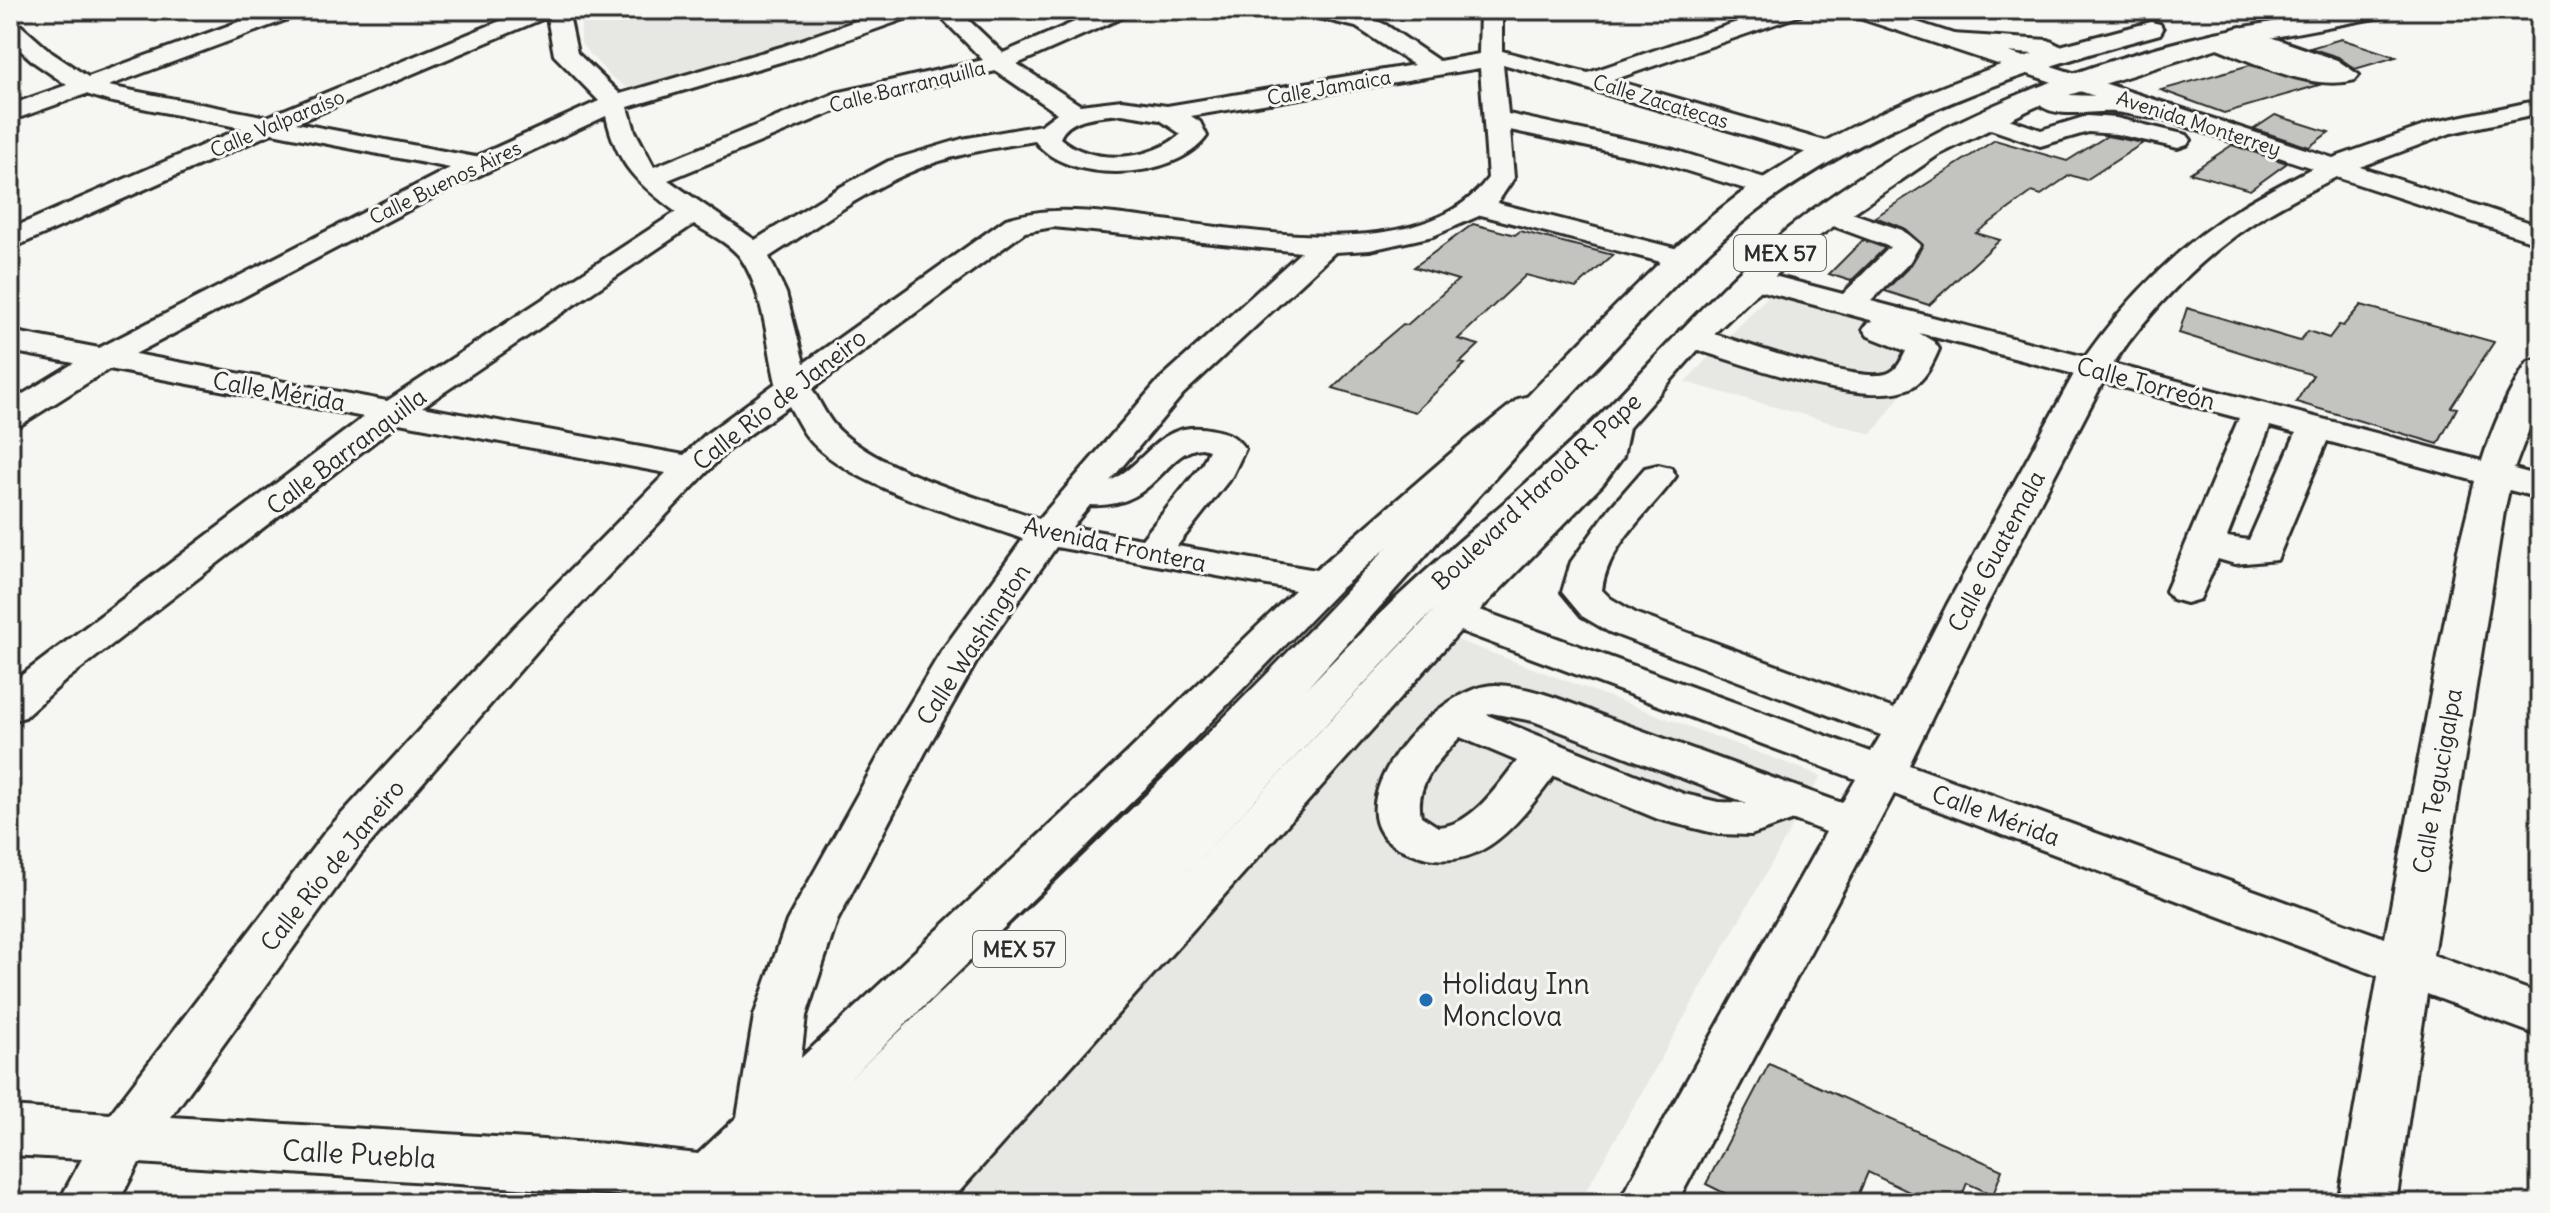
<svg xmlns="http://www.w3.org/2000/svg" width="2550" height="1213" viewBox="0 0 2550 1213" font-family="Delius,sans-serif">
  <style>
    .built { fill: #e7e7e3 }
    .building { fill: #c3c3c0; stroke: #2b2b2b; stroke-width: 2 }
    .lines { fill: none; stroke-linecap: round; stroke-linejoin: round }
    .minor-casing { stroke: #2b2b2b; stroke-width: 6 }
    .highway-casing { stroke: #2b2b2b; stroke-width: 6 }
    .minor { fill: #f6f6f2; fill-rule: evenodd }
    .highway { fill: #f6f6f2; fill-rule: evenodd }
    .poi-dot { fill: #1f6fb2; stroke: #f6f6f2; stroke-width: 3 }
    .labels { text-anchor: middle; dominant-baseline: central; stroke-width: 6; stroke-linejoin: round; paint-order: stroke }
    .far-street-label { font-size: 20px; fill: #2b2b2b; stroke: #f6f6f2 }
    .shield { fill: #f6f6f2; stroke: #686867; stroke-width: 2 }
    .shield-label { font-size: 22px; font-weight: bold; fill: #2b2b2b }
    .street-label { font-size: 24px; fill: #2b2b2b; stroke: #f6f6f2 }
    .near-poi-label { font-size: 28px; fill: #2b2b2b; stroke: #f6f6f2; text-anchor: start }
    .near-street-label { font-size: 28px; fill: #2b2b2b; stroke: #f6f6f2 }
  </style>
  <rect width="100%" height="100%" fill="#f6f6f2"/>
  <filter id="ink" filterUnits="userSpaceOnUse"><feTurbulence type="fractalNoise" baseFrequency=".0125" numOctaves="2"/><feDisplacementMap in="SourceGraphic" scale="16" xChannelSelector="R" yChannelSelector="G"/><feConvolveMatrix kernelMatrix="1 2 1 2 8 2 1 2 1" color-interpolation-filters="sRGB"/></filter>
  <g filter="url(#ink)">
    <!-- built -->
    <g class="built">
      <path d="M581,10H888L808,39L682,77L633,87H626L610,76L581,44Z"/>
      <path d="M1769,295L1941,341L1872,434L1685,382Z"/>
      <path d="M1454,639L1821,776L1579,1203H947Z"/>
    </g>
    <!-- building -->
    <g class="building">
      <path d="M2341,39L2396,57L2355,69L2338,57L2310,48Z"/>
      <path d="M2250,65L2319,85L2224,113L2161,90Z"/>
      <path d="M2275,115L2329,132L2309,147L2254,129Z"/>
      <path d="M2107,136L2143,143L2086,180L2070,175L2041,195L2032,192L1976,233L2000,240L1929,305L1885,291L1911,265L1923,245L1904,228L1875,217L1995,140L2067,161Z"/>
      <path d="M2232,145L2287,163L2250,190L2190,173Z"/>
      <path d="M1473,224L1515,235L1520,231L1613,255L1576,288L1526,275L1458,339L1479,345L1460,363L1465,364L1415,412L1333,388L1370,352L1403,324L1407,325L1458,280L1414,267Z"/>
      <path d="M1863,240L1885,248L1851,281L1829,274Z"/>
      <path d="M2361,305L2494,342L2451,407L2457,408L2438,444L2296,402L2313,375L2179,333L2187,308L2300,341L2308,331L2329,338L2339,325L2343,326Z"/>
      <path d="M1769,1064L2002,1170L1993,1195L1967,1183L1959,1203H1932L1868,1172L1855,1203H1744L1706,1184Z"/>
    </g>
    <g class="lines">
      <defs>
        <g id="minor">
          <path d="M271,10H302L299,15L108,86L267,117L527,10H568L577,53L620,94L781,47L887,10H919L916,15L797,57L628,107L635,131L654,167L836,93L983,60L934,10H958L1003,53L1102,10H1131L1128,15L1017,64L1080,105L1122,100L1167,106L1414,65L1356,27L1306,15L1303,10L1357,12L1386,25L1439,61L1479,54L1480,10H1502V51L1588,73L1772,10H1804L1801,15L1613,80L1839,145L1843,151L1839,157H1821L1503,64L1508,114L1674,150L1778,182L1782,188L1778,194L1768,196L1658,162L1510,130L1514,178L1497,203L1694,253L1699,259L1694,265L1684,268L1481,215L1433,236L1370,250L1335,252L1183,394L1110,481C1150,461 1160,417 1214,430C1229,433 1235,436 1245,449L1232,476L1177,546L1316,570L1458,447L1518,399L1530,396L1542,399L1547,406L1338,591L1160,774L724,1203H656L658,1199L608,1194L139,1163L118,1203H58L82,1159L10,1155V1107L110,1114L326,831L513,628L666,473L399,423L66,680L25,717L10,721V684L364,417L109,369L22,424L10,427V402L74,363L10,351V331L99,348L450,168L272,133L10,249V229L242,128L108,101L86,94L10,121V105L67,85L35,63L10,41V21L18,23L52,53L88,77ZM547,17L554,55L599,101L475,157L296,123ZM1480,68L1488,178C1408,288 1165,206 1054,211C1038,211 1021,215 1006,219L804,363L786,293L769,257C815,228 858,195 908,173C948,155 992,148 1035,141C1067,185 1176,181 1207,136L1200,122L1191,116ZM996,71L1057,113L1041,125L962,139L889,161L837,189L755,240L668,180L852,104ZM1122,114L1160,120L1181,134C1151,161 1091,166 1060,138C1069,116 1102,116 1122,114ZM606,116C617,165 637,183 676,212L387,401L135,354L437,195ZM694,224C709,234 729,243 740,257C764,291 767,344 776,383L705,435L684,455L422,407ZM1053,227L1301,252L1159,380L1039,519C981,498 877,471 835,426C826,416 819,400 812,389L1025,232ZM789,406C795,416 800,428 808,438C848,486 963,517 1023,539L941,652L884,747L787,921L754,1016L737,1117L698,1154L608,1144L171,1117L360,855L541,646L729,449ZM1202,448L1209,450L1202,465L1142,539L1072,527L1090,505C1158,509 1162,451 1202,448ZM1056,547L1295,590L1128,752L801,1058L806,1016L837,921L928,747L981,654Z"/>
          <path d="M601,10H642L639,15L617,20Z"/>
          <path d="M1169,10H1284L1273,17H1180Z"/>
          <path d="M1847,10H1880L2333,158L2435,122L2540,100V114L2451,133L2360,167L2540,226V244L2336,177C2311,190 2285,203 2261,218C2204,254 2150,309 2113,364L2482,461C2493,426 2508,392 2528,362L2540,359V400L2514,469L2540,476V498L2509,490L2504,512L2433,955L2540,994V1036L2427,994L2396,1203H2338L2378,976L1894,794L1677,1203H1618L1826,832L1794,820L1751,835L1718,834L1658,819L1554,776C1514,829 1474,883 1401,849C1323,812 1437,683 1497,685C1536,687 1577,706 1613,720C1690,748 1766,776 1842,803L1856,779L1460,631L949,1203H883L891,1185L1439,605L1577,468C1590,452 1589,432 1601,416L1613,413L1625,416L1630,423L1623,457L1603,484L1480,610L1871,752L1881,735L1609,632L1582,616L1562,592L1571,562L1610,508L1645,468L1658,465L1671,468L1676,476C1650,513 1608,543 1602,590L1610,598L1637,614L1894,709L1947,605L2074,374L1919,333L1934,342L1939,349C1933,363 1925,381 1910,388C1862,409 1731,360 1680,344L1675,337L1680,330L1691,327C1732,338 1850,383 1886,374C1897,371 1901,361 1906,351L1868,336L1863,329L1868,322L1874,321L1740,285L1736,279L1740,273L1751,270L1843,294L1890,247L1817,220L1813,214L1817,208L1827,206L1837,208L1902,230L1920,245L1909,263L1871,301L2085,357C2126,299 2180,244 2241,207C2263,193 2288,181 2312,168L1850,15ZM2103,382L2239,418L2166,591L2172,599L2186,603L2200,599L2218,559L2235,564L2277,560L2327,441L2475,481L2458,550L2385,938L1909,765L1987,605ZM2270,426L2296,433L2249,540L2227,537ZM1491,713L1533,721L1747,803L1718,802L1684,794L1487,715ZM1460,737L1517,761C1498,785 1472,826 1438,827L1421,816C1414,784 1440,758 1460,737Z"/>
          <path d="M2241,27L2337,60L2359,75L2355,80C2309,92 2252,61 2209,45L2206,40L2209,35L2217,33L2232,38L2230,34L2233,29Z"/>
          <path d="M1985,111L2041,130L2087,116L2116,118L2187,135L2191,140L2187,145L2178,148L2116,134L2088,132L2040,146L1976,124L1972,119L1976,114Z"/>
        </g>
        <path id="highway" d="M2341,10H2392L2388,15L2380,17L2221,47L2069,95C2104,96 2139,97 2173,105L2177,111L2173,117C2154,121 2134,114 2115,112C2094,110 2056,119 2040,105L2031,109L1938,155L1812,241L1703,344L1626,431L1423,621L877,1203H731L740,1183C916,1015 1095,849 1266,675C1376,563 1479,444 1589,333C1642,280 1695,224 1757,182C1843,125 1936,86 2033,54L1952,48L1943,46L1940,41L1943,36L1952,34L2048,40L2060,46L2151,22L2160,24L2163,29L2160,34C2025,70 1893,116 1778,195C1717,237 1666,294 1615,348C1509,458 1410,575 1307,688C1335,659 1363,630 1392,602C1460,538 1534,480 1600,415C1663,352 1720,283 1790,227C1912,130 2064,67 2215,33C2257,24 2299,18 2341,10Z"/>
      </defs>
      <!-- minor casing -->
      <use href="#minor" class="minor-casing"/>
      <!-- highway casing -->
      <use href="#highway" class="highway-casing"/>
      <!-- minor -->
      <use href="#minor" class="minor"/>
      <!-- highway -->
      <use href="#highway" class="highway"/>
    </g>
  </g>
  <!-- markers -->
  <circle class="poi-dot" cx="1426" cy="1000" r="8"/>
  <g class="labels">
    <!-- far-street labels -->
    <g class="far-street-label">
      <text transform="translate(907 86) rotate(-14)">Calle Barranquilla</text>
      <text transform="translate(1329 87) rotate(-10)">Calle Jamaica</text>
      <text transform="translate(1661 101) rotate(17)">Calle Zacatecas</text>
      <text transform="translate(277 123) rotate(-23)">Calle Valparaíso</text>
      <text transform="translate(2199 123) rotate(18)">Avenida Monterrey</text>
      <text transform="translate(445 182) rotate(-26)">Calle Buenos Aires</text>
    </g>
    <!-- shield labels -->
    <g class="shield">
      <rect x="1734" y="235" width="92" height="36" rx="6"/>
      <rect x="973" y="931" width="92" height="36" rx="6"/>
    </g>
    <g class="shield-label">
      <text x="1780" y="253">MEX 57</text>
      <text x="1019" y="949">MEX 57</text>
    </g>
    <!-- street labels -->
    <g class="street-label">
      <text transform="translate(2146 383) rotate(15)">Calle Torreón</text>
      <text transform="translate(279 391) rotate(10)">Calle Mérida</text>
      <text transform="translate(779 399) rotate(-38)">Calle Río de Janeiro</text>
      <text transform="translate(346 451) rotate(-37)">Calle Barranquilla</text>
      <text transform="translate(1536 491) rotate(-43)">Boulevard Harold R. Pape</text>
      <text transform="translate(1115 544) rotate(12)">Avenida Frontera</text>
      <text transform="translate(1996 551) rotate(-62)">Calle Guatemala</text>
      <text transform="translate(973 644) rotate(-57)">Calle Washington</text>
      <text transform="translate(2437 781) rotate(-80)">Calle Tegucigalpa</text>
      <text transform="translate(1996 815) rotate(20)">Calle Mérida</text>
      <text transform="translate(332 865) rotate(-51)">Calle Río de Janeiro</text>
    </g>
    <!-- near-poi labels -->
    <g class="near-poi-label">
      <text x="1442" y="984">Holiday Inn<tspan x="1442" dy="32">Monclova</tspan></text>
    </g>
    <!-- near-street labels -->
    <g class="near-street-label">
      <text transform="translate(359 1154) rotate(3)">Calle Puebla</text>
    </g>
  </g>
  <!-- margin -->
  <rect width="2550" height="1213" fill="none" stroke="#f6f6f2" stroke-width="40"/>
  <rect x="20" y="20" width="2510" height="1173" fill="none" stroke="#2b2b2b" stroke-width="3" filter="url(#ink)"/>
</svg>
